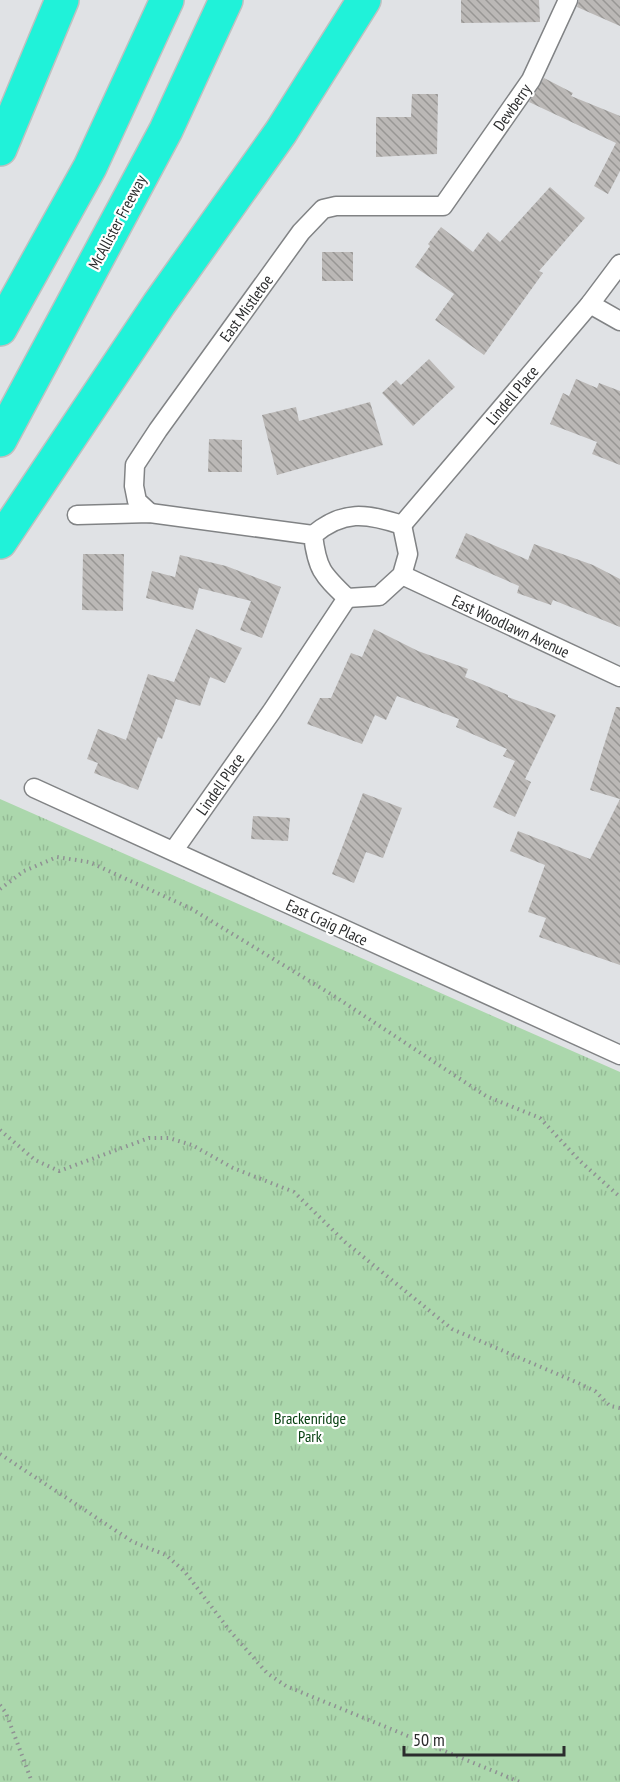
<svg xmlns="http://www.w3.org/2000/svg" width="620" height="1782" viewBox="0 0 620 1782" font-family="'PT Sans Narrow',sans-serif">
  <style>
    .park { fill: url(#park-tufts) }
    .building { fill: url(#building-back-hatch) }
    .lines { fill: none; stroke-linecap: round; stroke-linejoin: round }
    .minor-casing { stroke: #818385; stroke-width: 21 }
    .motorway-casing { stroke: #bfc0c0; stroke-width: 36 }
    .path { stroke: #8f9193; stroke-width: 4; stroke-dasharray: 1.5 4.5; stroke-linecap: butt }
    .minor { stroke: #fff; stroke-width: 18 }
    .motorway { stroke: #20f2d9; stroke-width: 33 }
    .labels { text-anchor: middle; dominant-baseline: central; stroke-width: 4.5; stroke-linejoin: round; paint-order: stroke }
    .street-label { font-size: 16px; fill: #2b2c2d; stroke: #fff }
    .park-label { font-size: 16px; fill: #074011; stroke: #fff }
  </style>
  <defs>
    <pattern id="park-tufts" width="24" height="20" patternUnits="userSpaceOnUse" patternTransform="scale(1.5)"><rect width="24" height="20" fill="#abd7ac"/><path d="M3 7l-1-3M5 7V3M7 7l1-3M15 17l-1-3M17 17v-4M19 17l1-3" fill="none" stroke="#93b994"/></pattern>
    <pattern id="building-back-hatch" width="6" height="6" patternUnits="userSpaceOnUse" patternTransform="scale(1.5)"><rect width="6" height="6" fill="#bbb8b6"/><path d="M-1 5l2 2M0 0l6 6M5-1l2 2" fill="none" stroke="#989694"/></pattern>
  </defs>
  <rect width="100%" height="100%" fill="#e0e2e5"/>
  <!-- park -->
  <path class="park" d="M0,799L620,1072V1782H0Z"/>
  <!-- building -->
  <g class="building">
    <path d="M461,0H539L540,22L461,23Z"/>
    <path d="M579,0H620V26L577,7Z"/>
    <path d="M544,78L573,93L571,96L620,116V171L608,194L594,186L616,143L529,102Z"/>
    <path d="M412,94H438L437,154L376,157V117H411Z"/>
    <path d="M550,187L585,218L539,271L543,273L484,355L435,320L454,294L415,267L430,246L428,244L441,227L473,252L488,232L500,242Z"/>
    <rect x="322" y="252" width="31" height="29"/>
    <path d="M429,359L455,387L413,426L382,393L396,380L401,385Z"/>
    <path d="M576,379L597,388L599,383L620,391V465L592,454L597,442L550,424L563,393L569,396Z"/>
    <path d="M370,402L383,445L277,475L262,415L296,407L299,421Z"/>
    <path d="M209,439L242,440V472H208Z"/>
    <path d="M466,533L528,560L534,544L593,565L620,579V627L553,600L551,605L517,593L519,586L455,558Z"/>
    <path d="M83,554H124L123,611L82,610Z"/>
    <path d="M180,555L226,566L281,587L262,638L240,630L251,601L199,588L193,610L146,598L152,571L175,577Z"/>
    <path d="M196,629L242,648L225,683L210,677L200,706L176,699L162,739L158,737L138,790L94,773L98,763L87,759L98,729L126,740L148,674L174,682Z"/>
    <path d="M374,629L418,651L468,669L465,677L508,695V697L556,715L525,779L531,782L515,817L493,807L515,761L503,756L507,749L456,727L459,719L397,696L386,720L375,715L362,744L307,724L320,698H331L351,653L362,657Z"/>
    <path d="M616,707H620V965L539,937L546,918L528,912L545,865L510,851L518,831L590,859L620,799L590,790Z"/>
    <path d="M363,793L402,808L383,858L366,852L354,883L332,874Z"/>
    <path d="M253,816L290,818L288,841L251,839Z"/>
  </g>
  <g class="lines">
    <defs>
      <g id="minor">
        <path d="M590,304L620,321"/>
        <path d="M150,513L137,501L134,486L135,465L158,430L301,232L323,209L336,206H443L531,80L568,0"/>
        <path d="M77,515L150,513L313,535C343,510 366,513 402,525L408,554L402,575L379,596L347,598C322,574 317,569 313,535"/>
        <path d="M402,525L590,304L620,264"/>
        <path d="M402,575L620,677"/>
        <path d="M34,788L620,1055"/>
        <path d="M174,850L272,711L347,598"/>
      </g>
      <g id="motorway">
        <path d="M0,149L62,0"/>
        <path d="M0,329L90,167L167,0"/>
        <path d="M0,440L166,130L226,0"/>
        <path d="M0,542L159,304L281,132L364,0"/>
      </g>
    </defs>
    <!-- minor casing -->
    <use href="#minor" class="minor-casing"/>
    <!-- motorway casing -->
    <use href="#motorway" class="motorway-casing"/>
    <!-- path -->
    <g class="path">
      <path d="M0,889L24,871L57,857L89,862L190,908L334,996L486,1096L540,1118L579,1160L620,1197"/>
      <path d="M0,1130L35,1160L59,1171L149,1138H169L192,1145L233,1168L294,1192L345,1242L452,1329L576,1382L595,1391L610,1406L620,1408"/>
      <path d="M0,1454L133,1542L166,1555L185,1572L230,1631L267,1673L286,1686L520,1782"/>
      <path d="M0,1705L6,1713L32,1782"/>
    </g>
    <!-- minor -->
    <use href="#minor" class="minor"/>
    <!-- motorway -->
    <use href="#motorway" class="motorway"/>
  </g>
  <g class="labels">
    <!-- street labels -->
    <g class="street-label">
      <text transform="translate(512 107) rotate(-55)">Dewberry</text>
      <text transform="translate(117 222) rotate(-62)">McAllister Freeway</text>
      <text transform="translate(246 308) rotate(-54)">East Mistletoe</text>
      <text transform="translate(512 395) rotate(-50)">Lindell Place</text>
      <text transform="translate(511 626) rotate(25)">East Woodlawn Avenue</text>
      <text transform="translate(220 784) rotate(-55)">Lindell Place</text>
      <text transform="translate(327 922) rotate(25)">East Craig Place</text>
    </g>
    <!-- park labels -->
    <g class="park-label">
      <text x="310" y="1418">Brackenridge<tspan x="310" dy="18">Park</tspan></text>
    </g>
  </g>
  <!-- scale -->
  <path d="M404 1746v9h160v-9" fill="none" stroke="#2b2c2d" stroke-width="3"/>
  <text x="413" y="1746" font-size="18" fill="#2b2c2d" stroke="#ffffff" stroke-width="4.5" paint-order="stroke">50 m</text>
</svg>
